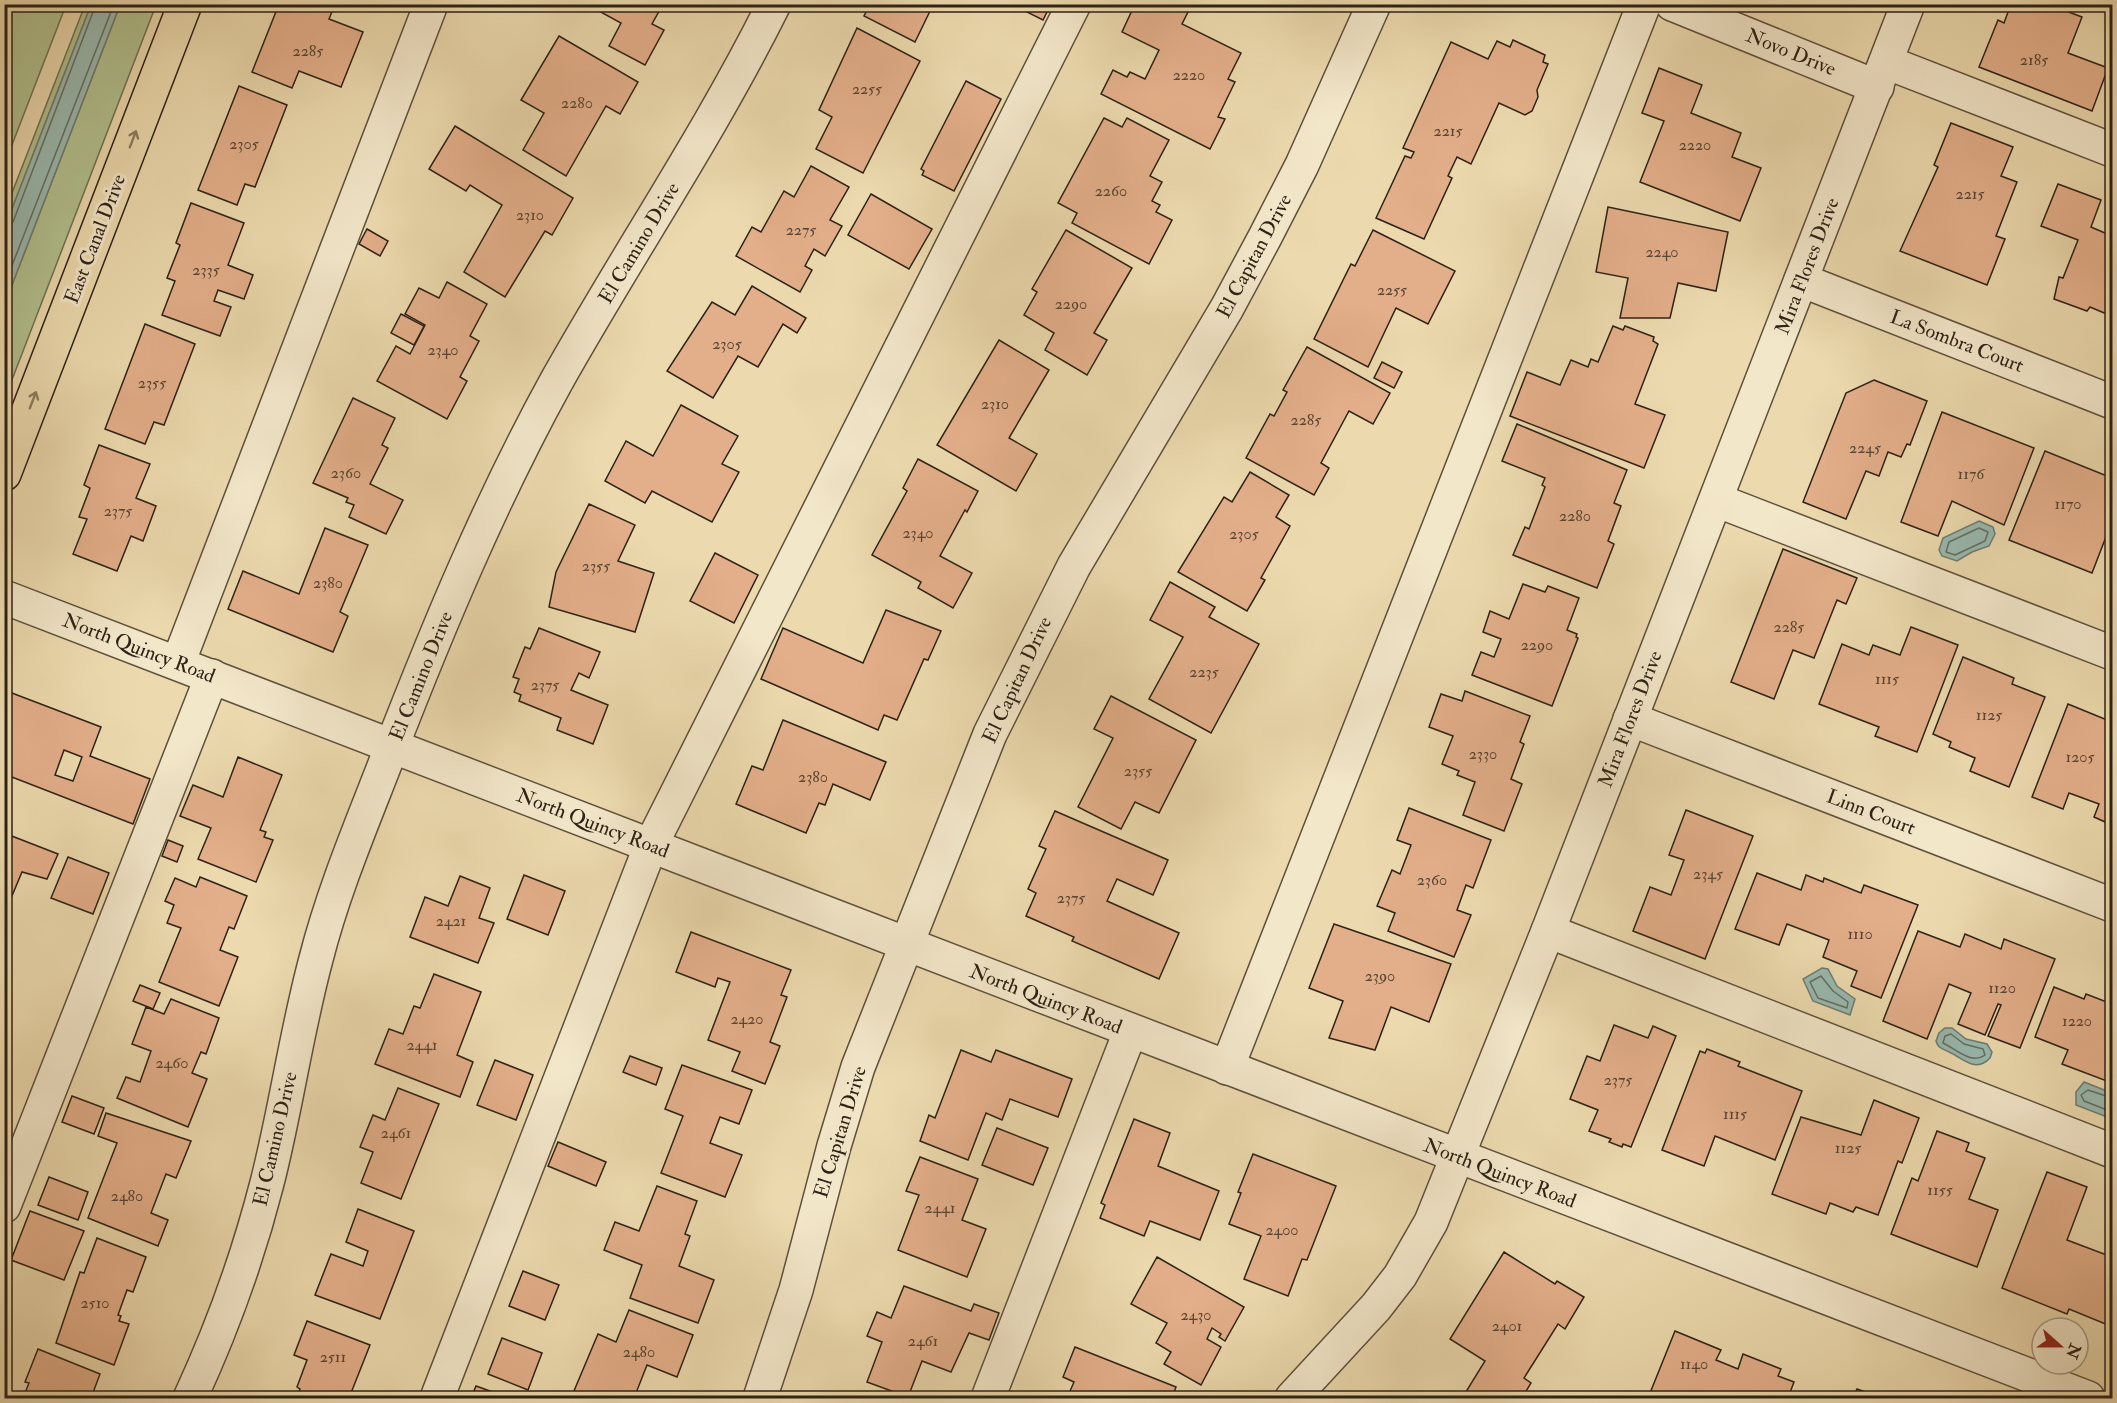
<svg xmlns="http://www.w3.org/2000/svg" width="2117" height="1403" viewBox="0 0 2117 1403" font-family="'IM FELL Double Pica',serif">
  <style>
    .green { fill: #b2c18f; stroke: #707252; stroke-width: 1.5 }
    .water { fill: #99bab0; stroke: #6e7d72; stroke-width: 1.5 }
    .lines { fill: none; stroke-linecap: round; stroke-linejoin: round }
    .shore { stroke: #636e63; stroke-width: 1.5 }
    .building { fill: #e3af8a; stroke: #2d2216; stroke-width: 1.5; fill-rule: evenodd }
    .minor-casing { stroke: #5d503c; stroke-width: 36 }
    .major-casing { stroke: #2d2216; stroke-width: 36 }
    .minor { stroke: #f3e7ca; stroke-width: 33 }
    .major { stroke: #ecdaae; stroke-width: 33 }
    .oneway { stroke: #8c7e62 }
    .labels { text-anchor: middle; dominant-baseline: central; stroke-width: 6; stroke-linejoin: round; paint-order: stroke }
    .number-label { font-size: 16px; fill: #5a4533 }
    .street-label { font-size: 20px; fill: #2d2216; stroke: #f3e7ca }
  </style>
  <rect width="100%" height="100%" fill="#ecdaae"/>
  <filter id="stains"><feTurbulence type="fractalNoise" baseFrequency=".00333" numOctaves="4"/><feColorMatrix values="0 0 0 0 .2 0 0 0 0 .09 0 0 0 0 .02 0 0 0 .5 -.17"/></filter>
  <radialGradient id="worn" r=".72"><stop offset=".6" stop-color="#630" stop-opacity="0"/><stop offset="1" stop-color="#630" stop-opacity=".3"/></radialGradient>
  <!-- green -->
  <g class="green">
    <path d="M13,5H66L5,163V26Z"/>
    <path d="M85,5H91L5,227V211Z"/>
    <path d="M120,5H156L5,398V303Z"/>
  </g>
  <!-- water -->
  <g class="water">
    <path d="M91,5H120L5,303V227Z"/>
    <path d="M1979,521L1993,527L1995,534L1989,546L1972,552L1957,561L1942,556L1939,550L1943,538Z"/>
    <path d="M1822,968L1828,969L1837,986L1855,999L1850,1015L1813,1001L1803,979Z"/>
    <path d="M1945,1028H1952L1966,1039L1987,1044L1992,1052L1990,1058C1976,1073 1964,1059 1951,1053C1944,1049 1938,1049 1936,1041L1939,1033Z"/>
    <path d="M2084,1082L2112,1093V1119L2076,1105V1092Z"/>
  </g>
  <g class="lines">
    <!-- shore -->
    <g class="shore">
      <path d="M4,227L13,222L96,4"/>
      <path d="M4,286L114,4"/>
      <path d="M1979,528L1988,532L1985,541L1955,555L1946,552L1949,542Z"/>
      <path d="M1821,976L1833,991L1848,1002L1847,1008L1818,998L1810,982Z"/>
      <path d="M1951,1034L1964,1044L1983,1049L1985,1055C1971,1065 1956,1049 1943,1043L1945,1036Z"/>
      <path d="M2112,1098L2088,1090L2081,1095L2084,1101L2112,1112"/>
    </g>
  </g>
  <!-- building -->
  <g class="building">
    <path d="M279,4H335L329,19L363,32L341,87L299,71L292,88L252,72Z"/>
    <path d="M600,4L662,6L652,24L664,30L645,65L609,46L621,23L597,10Z"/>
    <path d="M870,4H940L937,10L932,7L915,42L864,16Z"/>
    <path d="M1011,4H1051L1043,20Z"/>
    <path d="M1135,4H1177L1189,10L1182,24L1241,53L1228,79L1235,82L1218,117L1225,119L1210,149L1101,94L1113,70L1127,77L1130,72L1145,79L1159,50L1122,32Z"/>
    <path d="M2011,4H2069L2066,11L2082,17L2068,53L2108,68L2092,111L1979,67L1998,20L2004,23Z"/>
    <path d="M857,28L920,61L863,173L816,149L832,117L819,110Z"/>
    <path d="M559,36L638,82L620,114L606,106L566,176L523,150L544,113L521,100Z"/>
    <path d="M1513,40L1545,55L1543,62L1548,64L1537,90L1538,97L1532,111L1525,115L1499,103L1471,164L1457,157L1448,176L1452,178L1424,239L1376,218L1405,156L1411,158L1414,152L1403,148L1451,42L1488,59L1497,41L1510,47Z"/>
    <path d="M1659,68L1702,85L1691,113L1741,133L1732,157L1761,168L1740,221L1640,182L1664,121L1642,113Z"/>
    <path d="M966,81L1001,99L954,191L922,175L924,171L921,169Z"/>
    <path d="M239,86L287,105L255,187L245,184L237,205L198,190Z"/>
    <path d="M1104,118L1122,127L1127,118L1169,140L1150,176L1162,182L1152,201L1160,205L1156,212L1172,220L1149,264L1072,223L1077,213L1058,203Z"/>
    <path d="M1951,123L2013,147L2001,176L2017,182L1996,236L2005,239L1987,285L1900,251L1938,167L1934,165Z"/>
    <path d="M455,126L573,198L552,235L545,231L505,297L464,272L502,205L470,185L466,191L429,169Z"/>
    <path d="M811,166L849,187L830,220L842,226L825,256L814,249L805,266L812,270L800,292L736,256L752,227L761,232L784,191L794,197Z"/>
    <path d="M2058,184L2101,200L2091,227L2112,236V307L2109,315L2090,307L2087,311L2054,299L2059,277L2063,278L2078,240L2041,226Z"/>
    <path d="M871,194L932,229L909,269L848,235Z"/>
    <path d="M191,203L244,223L228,265L253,275L244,299L218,290L214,301L231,307L220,336L162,315L175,281L167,278L180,245L176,243Z"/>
    <path d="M1608,207L1728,232L1716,291L1678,283L1670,318H1620L1628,278L1596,272Z"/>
    <path d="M367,229L388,241L380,256L359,244Z"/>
    <path d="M1066,230L1132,268L1094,333L1107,340L1087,375L1045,350L1054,333L1024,315L1037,292L1032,289Z"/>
    <path d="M1373,230L1455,271L1428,324L1396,308L1368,367L1314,339L1351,264L1355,266Z"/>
    <path d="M447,282L487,304L470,336L479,341L460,377L467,381L447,419L377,381L396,346L410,354L425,325L405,314L419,288L439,298Z"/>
    <path d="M752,286L806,318L797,333L783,324L758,367L738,356L713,398L667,371L712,302L735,315Z"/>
    <path d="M401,314L424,326L414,345L391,333Z"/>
    <path d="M145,324L195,344L164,425L154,422L145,444L105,429Z"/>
    <path d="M1613,326L1623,330L1625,326L1654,337L1653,341L1658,344L1635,404L1665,415L1644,468L1510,416L1527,372L1560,385L1571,360L1588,367L1591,359L1598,362Z"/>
    <path d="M999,340L1049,370L1009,438L1037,454L1016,491L937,445Z"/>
    <path d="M1307,347L1390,393L1373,424L1349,411L1321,463L1329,468L1314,495L1246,458L1270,414L1274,416L1287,392L1283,390Z"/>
    <path d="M1382,362L1402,372L1394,388L1374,378Z"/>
    <path d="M1874,380L1927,401L1910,445L1907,444L1901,457L1888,452L1879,476L1866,471L1846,519L1803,502L1846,393Z"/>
    <path d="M353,398L395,418L382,445L388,448L370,484L403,500L386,534L349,517L354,505L346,502L348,498L313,483Z"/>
    <path d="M681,405L738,436L722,464L739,472L712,522L652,491L645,503L605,481L626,441L653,456Z"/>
    <path d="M1942,412L2034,448L2004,525L1952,501L1938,536L1901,522Z"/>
    <path d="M1517,424L1627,470L1614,503L1621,506L1608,541L1614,544L1597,588L1513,555L1525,527L1529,529L1545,487L1542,485L1545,478L1502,461Z"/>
    <path d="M99,445L150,464L136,498L156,506L143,541L131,536L117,571L73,554L87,519L79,517L90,488L84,485Z"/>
    <path d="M2045,451L2112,478V531L2109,529L2092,573L2009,540Z"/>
    <path d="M918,459L978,491L967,512L965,510L940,556L972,573L953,608L918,588L921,582L872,555L907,491L903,488Z"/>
    <path d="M1250,472L1289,495L1276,517L1290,526L1261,578L1265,580L1247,611L1178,572L1224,497L1232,502Z"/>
    <path d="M589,504L635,525L618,561L654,573L635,632L549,607L556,572Z"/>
    <path d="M325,528L368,545L340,612L348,616L333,652L228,609L243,571L299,594Z"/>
    <path d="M1783,549L1857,578L1846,604L1837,600L1814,658L1793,650L1774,699L1731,682Z"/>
    <path d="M715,553L758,575L734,623L690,601Z"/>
    <path d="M1170,582L1215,607L1209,617L1259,644L1211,733L1149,699L1183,637L1150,620Z"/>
    <path d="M1523,584L1545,592L1548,586L1579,598L1567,630L1577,634L1576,637L1578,638L1552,706L1472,675L1481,652L1494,657L1501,639L1483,632L1490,611L1509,619Z"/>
    <path d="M886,610L941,631L928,660L924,659L897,720L884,715L878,730L761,679L783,628L863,663Z"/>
    <path d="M1911,627L1958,645L1917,752L1875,736L1879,727L1819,704L1842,644L1869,655L1873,645L1900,655Z"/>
    <path d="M539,628L600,652L589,678L579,673L571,690L608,705L593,744L557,730L561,718L519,701L521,695L514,692L519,679L513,677L525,647L530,649Z"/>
    <path d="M1963,657L2014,678L2012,684L2045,697L2009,787L1970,771L1975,758L1949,747L1951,742L1933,734Z"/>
    <path d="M4,690L101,727L90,756L150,779L133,824L4,774ZM64,750L82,757L73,781L55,775Z"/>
    <path d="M1465,691L1530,716L1520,742L1524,744L1511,779L1522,784L1504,831L1463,815L1475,782L1457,775L1459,771L1442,764L1453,736L1429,727L1441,694L1462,701Z"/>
    <path d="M1111,696L1196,740L1159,813L1135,802L1121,829L1078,807L1113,738L1094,729Z"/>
    <path d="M2068,704L2112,722V825L2094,817L2099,804L2069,793L2063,809L2032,797Z"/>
    <path d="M783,720L886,762L870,800L833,784L825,805L819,803L806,833L736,804L752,766L763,770Z"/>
    <path d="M238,757L282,775L260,830L266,832L264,837L273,840L256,882L198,859L211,828L180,816L193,785L223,797Z"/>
    <path d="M1409,808L1491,840L1473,888L1466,885L1457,910L1471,915L1454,957L1388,931L1395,913L1377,906L1392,870L1400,874L1411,845L1397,840Z"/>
    <path d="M1686,810L1753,836L1705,959L1633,931L1650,887L1671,895L1684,860L1669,855Z"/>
    <path d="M1055,811L1168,860L1153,895L1117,879L1107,901L1179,933L1159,979L1072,941L1074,937L1026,916L1036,893L1028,889L1046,849L1039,846Z"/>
    <path d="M4,833L58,854L47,879L22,872L4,915Z"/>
    <path d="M168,840L183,846L177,862L162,856Z"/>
    <path d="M68,857L109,873L93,914L51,898Z"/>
    <path d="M1757,873L1801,890L1806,875L1823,882L1824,878L1861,893L1864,885L1918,905L1881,998L1851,986L1857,971L1823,957L1829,940L1787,924L1779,945L1735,929Z"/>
    <path d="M524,875L565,891L548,935L507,919Z"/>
    <path d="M460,876L490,888L479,918L494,923L478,963L410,937L425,897L448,906Z"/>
    <path d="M200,877L247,896L234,929L229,927L220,950L238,957L219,1006L159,982L181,928L167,923L174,905L165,901L175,878L196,887Z"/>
    <path d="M1334,924L1451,964L1429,1022L1391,1007L1375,1050L1329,1038L1343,1001L1309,988Z"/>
    <path d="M1918,931L1960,947L1965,934L2001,949L2004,939L2055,959L2020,1048L1988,1036L2001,1005L1998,1004L1985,1035L1958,1024L1971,993L1949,984L1927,1039L1883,1021Z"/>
    <path d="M691,932L791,970L781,995L787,997L770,1042L780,1046L765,1084L732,1071L740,1052L708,1040L730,982L718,978L715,987L676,972Z"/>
    <path d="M434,974L481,992L457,1055L473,1062L460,1097L375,1064L389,1029L403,1034L414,1006L420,1008Z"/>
    <path d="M140,985L160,993L153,1009L133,1001Z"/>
    <path d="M2054,987L2084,999L2086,994L2112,1004V1083L2062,1064L2068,1050L2035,1037Z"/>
    <path d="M171,999L219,1018L206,1054L201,1052L192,1073L207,1079L188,1127L117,1098L126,1077L140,1082L151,1051L132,1044L146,1007L164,1014Z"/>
    <path d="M1614,1025L1648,1038L1653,1026L1676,1036L1631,1147L1623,1144L1622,1147L1609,1142L1611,1139L1589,1131L1598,1110L1570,1099L1587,1056L1600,1061Z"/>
    <path d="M1707,1049L1740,1062L1738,1066L1802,1091L1775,1160L1715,1136L1704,1166L1662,1150L1700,1051L1705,1053Z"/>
    <path d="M961,1050L991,1062L996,1050L1072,1079L1058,1117L1010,1099L1002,1120L986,1113L968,1160L920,1141L929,1115L935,1118Z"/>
    <path d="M630,1056L662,1068L656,1085L623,1072Z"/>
    <path d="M495,1060L533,1075L516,1120L477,1105Z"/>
    <path d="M682,1065L752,1090L739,1124L720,1117L710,1143L742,1155L725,1197L661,1173L683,1116L665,1109Z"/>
    <path d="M398,1088L439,1104L401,1199L361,1183L373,1152L360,1147L373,1115L385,1120Z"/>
    <path d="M72,1096L104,1108L94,1134L62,1122Z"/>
    <path d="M1874,1100L1919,1118L1902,1163L1898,1161L1878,1215L1856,1207L1853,1212L1830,1203L1826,1214L1772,1194L1801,1117L1861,1135Z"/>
    <path d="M106,1113L191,1141L176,1178L166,1174L151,1213L168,1220L158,1246L88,1218L117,1143L98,1136Z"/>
    <path d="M1134,1119L1170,1133L1158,1166L1219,1191L1200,1240L1150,1221L1144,1236L1100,1218L1105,1205L1101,1203Z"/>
    <path d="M997,1128L1048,1148L1033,1185L982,1165Z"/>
    <path d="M1937,1131L1969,1143L1966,1151L1985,1158L1969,1199L1998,1210L1977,1267L1891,1234L1912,1178L1918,1181Z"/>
    <path d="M558,1142L606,1162L596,1186L548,1166Z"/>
    <path d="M1253,1154L1336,1186L1307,1260L1302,1259L1288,1296L1244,1279L1261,1236L1229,1224L1241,1193L1238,1192Z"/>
    <path d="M920,1157L978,1179L962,1220L986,1229L967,1277L898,1250L919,1195L906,1191Z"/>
    <path d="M2047,1172L2087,1187L2067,1240L2112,1257V1314L2108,1325L2069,1309L2067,1314L2002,1288Z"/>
    <path d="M49,1177L88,1192L78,1220L38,1205Z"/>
    <path d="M657,1186L697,1201L685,1234L690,1236L679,1266L714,1280L698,1323L630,1298L642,1265L604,1250L615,1222L639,1231Z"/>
    <path d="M358,1209L414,1231L380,1319L315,1295L331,1254L363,1266L368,1251L346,1242Z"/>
    <path d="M30,1211L84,1231L64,1280L11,1260Z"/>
    <path d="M97,1238L146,1257L133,1292L127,1290L118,1315L121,1316L119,1321L129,1324L114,1365L56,1343L80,1272L84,1273Z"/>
    <path d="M1504,1252L1555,1284L1557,1281L1584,1297L1565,1329L1558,1324L1524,1378L1531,1383L1522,1398H1470L1464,1395L1485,1361L1450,1339Z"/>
    <path d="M1157,1257L1244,1307L1225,1341L1219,1337L1221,1334L1212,1328L1207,1339L1221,1347L1201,1385L1164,1364L1171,1352L1156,1343L1167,1323L1131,1304Z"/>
    <path d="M523,1271L559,1285L545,1320L509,1306Z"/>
    <path d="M904,1286L971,1311L974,1304L999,1313L989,1340L969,1333L951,1372L922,1361L908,1397L867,1382L882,1342L867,1336L877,1312L891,1318Z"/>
    <path d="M629,1310L693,1335L677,1377L647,1365L636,1393L643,1396L642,1398H571L598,1334L616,1342Z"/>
    <path d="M307,1321L370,1345L349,1398H296L300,1389L297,1387L307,1360L294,1355Z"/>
    <path d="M1675,1331L1721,1350L1716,1360L1738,1369L1743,1354L1781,1369L1778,1376L1794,1382L1788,1398H1648Z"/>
    <path d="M502,1338L542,1353L528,1390L488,1374Z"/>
    <path d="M1075,1347L1176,1387L1172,1398H1067L1074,1382L1063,1377Z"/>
    <path d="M38,1349L100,1374L91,1398H23L29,1383L25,1382Z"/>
    <path d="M476,1386L510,1398H471Z"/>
    <path d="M1857,1389L1882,1398H1853Z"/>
  </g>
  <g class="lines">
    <defs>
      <g id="minor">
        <path d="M1672,4L1877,87"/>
        <path d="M1886,62L2112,150"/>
        <path d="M1801,280L2112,402"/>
        <path d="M1716,500L2112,653"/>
        <path d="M4,597L2088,1398"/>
        <path d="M178,663L431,4"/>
        <path d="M1630,719L2112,905"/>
        <path d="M1548,931L2112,1151"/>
        <path d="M1227,1068L1644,4"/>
        <path d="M4,1206L212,676"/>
        <path d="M190,1398C222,1329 248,1257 267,1183C286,1109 296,1033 316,959C334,888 364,819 390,751C439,625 491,500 556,382C627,255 709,135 774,4"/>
        <path d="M437,1398L651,845L1074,4"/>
        <path d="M760,1398L796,1290L834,1146L858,1067L990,734L1074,566L1227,308L1265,237L1302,165L1374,4"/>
        <path d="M988,1398L1130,1032"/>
        <path d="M1292,1398L1376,1307L1400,1276L1431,1222L1548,931L1908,4"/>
      </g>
      <path id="major" d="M4,474L185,4"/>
    </defs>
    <!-- minor casing -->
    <use href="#minor" class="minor-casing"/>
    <!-- major casing -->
    <use href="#major" class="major-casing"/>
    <!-- minor -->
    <use href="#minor" class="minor"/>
    <!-- major -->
    <use href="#major" class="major"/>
  </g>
  <!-- one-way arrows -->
  <defs><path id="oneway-shaft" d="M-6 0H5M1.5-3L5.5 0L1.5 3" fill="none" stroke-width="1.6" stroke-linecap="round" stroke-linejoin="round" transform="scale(1.5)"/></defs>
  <g class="oneway">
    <use href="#oneway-shaft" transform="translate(133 139) rotate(-69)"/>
    <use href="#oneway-shaft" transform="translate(33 400) rotate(-69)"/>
  </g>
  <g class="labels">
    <!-- number labels -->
    <g class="number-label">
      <text x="308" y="51">2285</text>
      <text x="2034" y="60">2185</text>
      <text x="1189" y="75">2220</text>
      <text x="867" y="89">2255</text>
      <text x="577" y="103">2280</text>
      <text x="1448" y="131">2215</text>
      <text x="244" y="144">2305</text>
      <text x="1695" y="145">2220</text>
      <text x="1111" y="191">2260</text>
      <text x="1970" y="194">2215</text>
      <text x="530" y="215">2310</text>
      <text x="801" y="230">2275</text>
      <text x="1662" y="252">2240</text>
      <text x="206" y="270">2335</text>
      <text x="1392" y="290">2255</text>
      <text x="1071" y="304">2290</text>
      <text x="727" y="344">2305</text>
      <text x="443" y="350">2340</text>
      <text x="152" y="383">2355</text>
      <text x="995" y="404">2310</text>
      <text x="1306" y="420">2285</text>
      <text x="1865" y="448">2245</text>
      <text x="346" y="473">2360</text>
      <text x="1971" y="474">1176</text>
      <text x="2068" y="504">1170</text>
      <text x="118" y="511">2375</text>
      <text x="1575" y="516">2280</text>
      <text x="918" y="533">2340</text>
      <text x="1244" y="534">2305</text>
      <text x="596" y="566">2355</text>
      <text x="328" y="583">2380</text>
      <text x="1789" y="627">2285</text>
      <text x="1537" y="645">2290</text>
      <text x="1204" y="672">2235</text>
      <text x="1887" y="679">1115</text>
      <text x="545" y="685">2375</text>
      <text x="1989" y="715">1125</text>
      <text x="1483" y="754">2330</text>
      <text x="2080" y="757">1205</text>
      <text x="1138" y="771">2355</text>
      <text x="813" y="777">2380</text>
      <text x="1708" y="874">2345</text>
      <text x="1432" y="880">2360</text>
      <text x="1071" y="898">2375</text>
      <text x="451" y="921">2421</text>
      <text x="1860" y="934">1110</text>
      <text x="1380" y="976">2390</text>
      <text x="2002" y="988">1120</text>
      <text x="747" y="1019">2420</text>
      <text x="2077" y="1021">1220</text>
      <text x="422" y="1045">2441</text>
      <text x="172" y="1063">2460</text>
      <text x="1618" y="1080">2375</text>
      <text x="1735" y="1114">1115</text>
      <text x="396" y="1133">2461</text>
      <text x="1848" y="1148">1125</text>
      <text x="1940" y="1190">1155</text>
      <text x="127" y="1196">2480</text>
      <text x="940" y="1208">2441</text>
      <text x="1282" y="1230">2400</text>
      <text x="95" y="1303">2510</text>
      <text x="1196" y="1315">2430</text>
      <text x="1507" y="1326">2401</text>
      <text x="923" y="1341">2461</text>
      <text x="639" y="1352">2480</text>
      <text x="333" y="1357">2511</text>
      <text x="1694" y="1364">1140</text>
    </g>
    <!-- street labels -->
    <g class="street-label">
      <text transform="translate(1791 52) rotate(22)">Novo Drive</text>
      <text transform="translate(95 239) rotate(-69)">East Canal Drive</text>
      <text transform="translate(639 243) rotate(-59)">El Camino Drive</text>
      <text transform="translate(1254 256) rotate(-62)">El Capitan Drive</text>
      <text transform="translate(1807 266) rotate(-69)">Mira Flores Drive</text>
      <text transform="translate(1957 341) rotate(21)">La Sombra Court</text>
      <text transform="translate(139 648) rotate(21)">North Quincy Road</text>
      <text transform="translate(421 676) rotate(-68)">El Camino Drive</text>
      <text transform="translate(1017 680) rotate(-65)">El Capitan Drive</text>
      <text transform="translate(1630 719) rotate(-69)">Mira Flores Drive</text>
      <text transform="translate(1871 812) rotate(21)">Linn Court</text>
      <text transform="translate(593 823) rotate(21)">North Quincy Road</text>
      <text transform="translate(1046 999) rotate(21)">North Quincy Road</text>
      <text transform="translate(840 1132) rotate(-73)">El Capitan Drive</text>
      <text transform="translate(275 1139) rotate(-77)">El Camino Drive</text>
      <text transform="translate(1500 1173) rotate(21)">North Quincy Road</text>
    </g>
  </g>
  <!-- margin -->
  <rect width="2117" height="1403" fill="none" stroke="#ecdaae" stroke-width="24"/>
  <rect x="6" y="6" width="2105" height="1391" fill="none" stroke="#2d2216" stroke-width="3"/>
  <rect x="12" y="12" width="2093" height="1379" fill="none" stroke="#2d2216" stroke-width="1.5"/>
  <!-- north arrow -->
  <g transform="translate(2060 1346) rotate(111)"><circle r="28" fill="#f3e7ca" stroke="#a49882" stroke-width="1.5"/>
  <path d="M0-4.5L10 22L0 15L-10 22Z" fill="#8f2418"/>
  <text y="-9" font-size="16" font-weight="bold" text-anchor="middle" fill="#2d2216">N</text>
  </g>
  <rect width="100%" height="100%" filter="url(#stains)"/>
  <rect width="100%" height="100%" fill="url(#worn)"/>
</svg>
